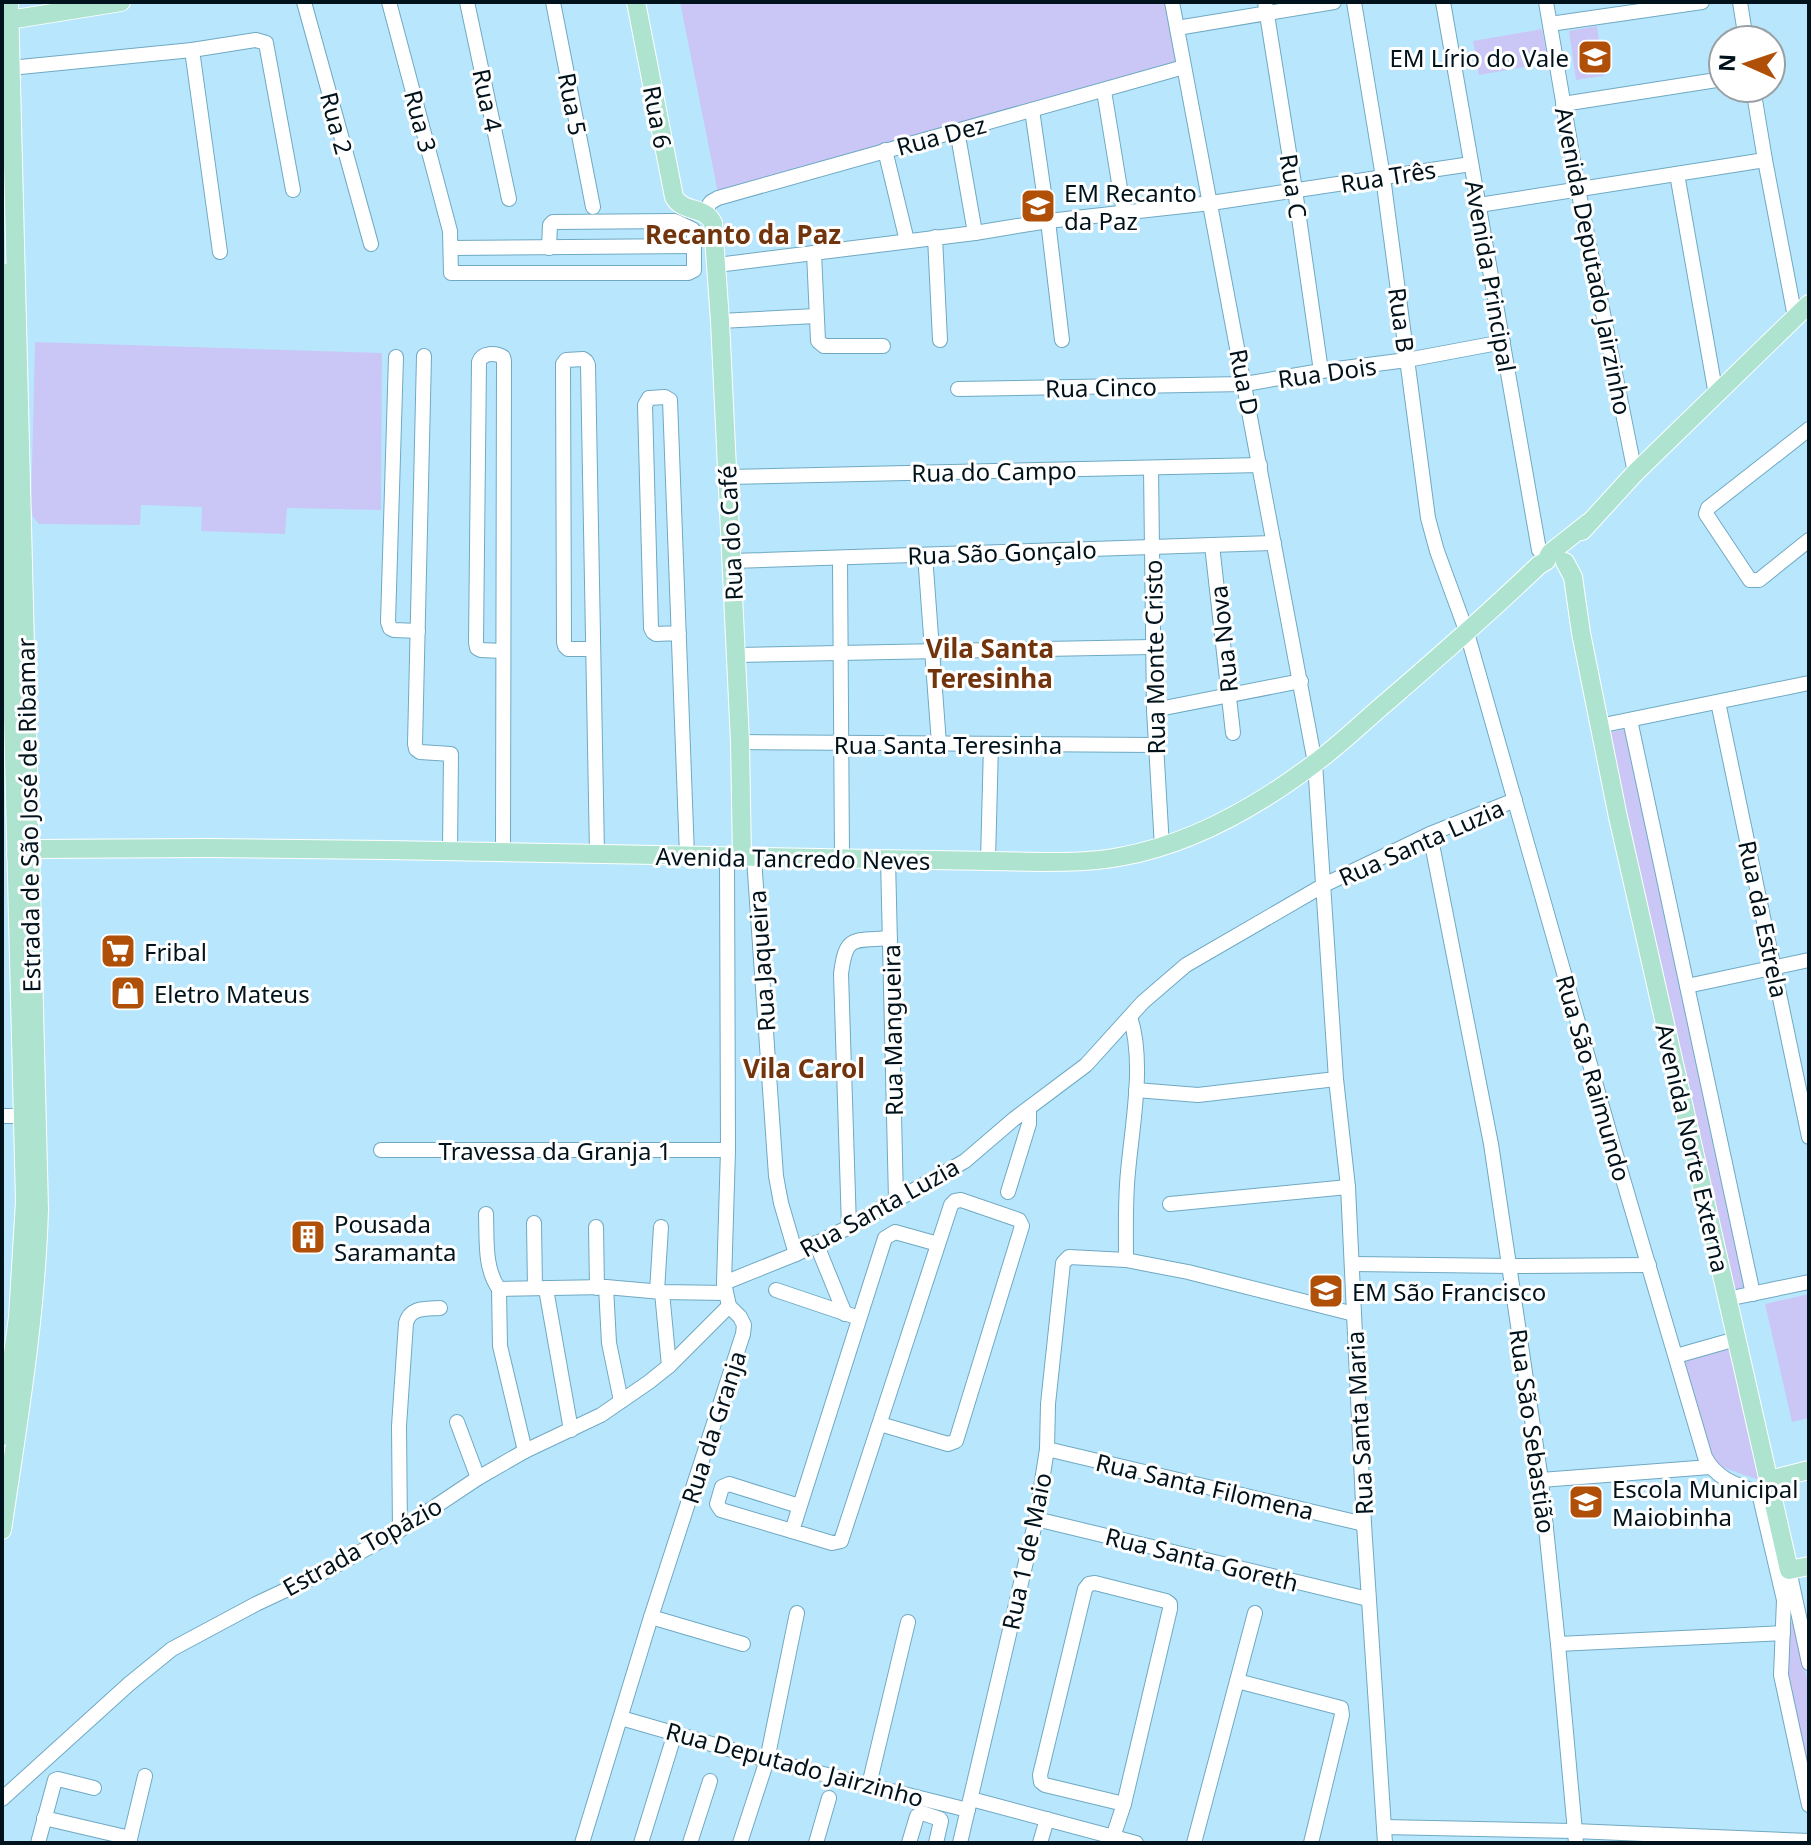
<svg xmlns="http://www.w3.org/2000/svg" width="1811" height="1845" viewBox="0 0 1811 1845" font-family="'Noto Sans',sans-serif">
  <style>
    .green { fill: #cac7f6 }
    .lines { fill: none; stroke-linecap: round; stroke-linejoin: round }
    .minor-casing { stroke: #6fa9c3; stroke-width: 16 }
    .major-casing { stroke: #fff; stroke-width: 20 }
    .minor { stroke: #fff; stroke-width: 14 }
    .major { stroke: #ade3cf; stroke-width: 18 }
    .labels { text-anchor: middle; dominant-baseline: central; stroke-width: 6; stroke-linejoin: round; paint-order: stroke }
    .poi-label { font-size: 24px; fill: #00121b; stroke: #fff; text-anchor: start }
    .street-label { font-size: 24px; fill: #00121b; stroke: #fff }
    .neighbourhood-label { font-size: 26px; font-weight: bold; fill: #71340c; stroke: #fff }
  </style>
  <rect width="100%" height="100%" fill="#b8e7fd"/>
  <!-- green -->
  <g class="green">
    <path d="M680,2H1167L1179,65L718,193Z"/>
    <path d="M1597,26L1604,76L1576,80L1569,31Z"/>
    <path d="M1542,29L1548,63L1479,75L1473,41Z"/>
    <path d="M35,342L382,353L381,510L287,508L285,534L201,531L202,507L141,505L140,525L39,524L33,517L31,509Z"/>
    <path d="M1626,729L1748,1288L1732,1291L1605,733Z"/>
    <path d="M1809,1294V1418L1792,1422L1765,1304Z"/>
    <path d="M1729,1345L1762,1481L1713,1464L1684,1358Z"/>
    <path d="M1794,1620L1809,1687V1771L1787,1673L1788,1644L1792,1621Z"/>
  </g>
  <g class="lines">
    <defs>
      <g id="minor">
        <path d="M304,2L371,244"/>
        <path d="M389,2L450,231L451,273H688L694,270V231L692,229L675,221L553,222L550,225L549,248"/>
        <path d="M467,2L509,199"/>
        <path d="M553,2L593,207"/>
        <path d="M1172,2L1315,763L1336,1079L1348,1187L1364,1524L1385,1843"/>
        <path d="M1265,2L1295,190L1321,371"/>
        <path d="M1354,2L1383,177L1428,518L1437,551L1467,633L1615,1152L1705,1457C1716,1479 1737,1485 1759,1493L1784,1600L1781,1675L1809,1805"/>
        <path d="M1443,2L1539,550L1546,558"/>
        <path d="M1546,2L1578,189L1635,473"/>
        <path d="M1740,2L1746,40"/>
        <path d="M1550,24L1702,2"/>
        <path d="M1177,28L1334,2"/>
        <path d="M192,50L220,252"/>
        <path d="M10,68L192,50L256,40L266,43L293,190"/>
        <path d="M1753,88L1765,160L1795,317"/>
        <path d="M1104,91L1124,213"/>
        <path d="M1563,104L1723,79"/>
        <path d="M1032,110L1048,221L1062,340"/>
        <path d="M957,130L975,233"/>
        <path d="M885,150L907,241"/>
        <path d="M1677,174L1716,395"/>
        <path d="M1479,205L1765,160"/>
        <path d="M704,212L711,202L718,198L1184,67"/>
        <path d="M935,237L940,340"/>
        <path d="M451,248L694,246"/>
        <path d="M814,253L818,341L824,346H883"/>
        <path d="M717,265L975,233L1048,221L1211,203L1471,164"/>
        <path d="M720,321L816,316"/>
        <path d="M424,356L415,744L416,749L420,752L451,754L450,851"/>
        <path d="M396,357L388,622L390,628L394,630L418,631"/>
        <path d="M958,389L1245,384L1321,371L1407,360L1503,342"/>
        <path d="M1809,429L1708,508L1706,514L1750,580H1759L1809,540"/>
        <path d="M1151,468L1154,710L1162,847"/>
        <path d="M727,477L1260,465"/>
        <path d="M1212,545L1233,733"/>
        <path d="M925,555L939,744"/>
        <path d="M840,558L842,859"/>
        <path d="M731,561L1274,543"/>
        <path d="M679,633L656,634L653,632L651,628L645,405L649,398L665,397L670,400L687,856"/>
        <path d="M592,649H568L565,646L564,642L563,364L566,360L583,359L586,361L588,365L597,854"/>
        <path d="M736,655L1152,647"/>
        <path d="M1718,702L1809,1137"/>
        <path d="M1154,710L1301,681"/>
        <path d="M1630,720L1753,1294"/>
        <path d="M1599,726L1809,683"/>
        <path d="M740,742L1155,745"/>
        <path d="M1430,834L1491,1144L1541,1480L1558,1644L1576,1843"/>
        <path d="M503,852L504,361L503,357C496,353 482,352 479,362L476,642L477,648L481,650L503,651"/>
        <path d="M754,858L776,1176L781,1203L796,1254"/>
        <path d="M888,859L896,1200"/>
        <path d="M988,861L991,745"/>
        <path d="M1687,986L1809,960"/>
        <path d="M1136,1090L1198,1095L1336,1079"/>
        <path d="M2,1116H23"/>
        <path d="M381,1150H728"/>
        <path d="M1008,1192L1029,1124V1109"/>
        <path d="M1170,1204L1348,1187"/>
        <path d="M486,1214C487,1239 484,1268 499,1289"/>
        <path d="M534,1223L535,1288"/>
        <path d="M596,1227L597,1288"/>
        <path d="M849,1227L841,974C846,934 853,941 890,938"/>
        <path d="M816,1243L845,1314"/>
        <path d="M1126,1260C1126,1231 1125,1201 1128,1172C1132,1126 1145,1061 1130,1017"/>
        <path d="M1353,1264L1510,1266L1649,1265"/>
        <path d="M724,1283L796,1254L849,1227L965,1161L1014,1119L1086,1065L1143,1002L1186,965L1324,885L1430,834L1515,800"/>
        <path d="M606,1287L609,1343L621,1401"/>
        <path d="M499,1289L606,1287L662,1292L726,1293"/>
        <path d="M499,1289L500,1346L525,1451"/>
        <path d="M546,1289L571,1430"/>
        <path d="M776,1290L859,1318"/>
        <path d="M657,1291L661,1227"/>
        <path d="M662,1292L669,1366"/>
        <path d="M1727,1299L1809,1282"/>
        <path d="M1676,1356L1736,1339"/>
        <path d="M457,1422L478,1478"/>
        <path d="M880,1424L948,1444L956,1441L1022,1226L1019,1220L961,1200L955,1201L951,1205C914,1317 878,1429 841,1541L832,1543L792,1531L885,1238L895,1232L938,1244"/>
        <path d="M1047,1449L1364,1524"/>
        <path d="M1541,1480L1710,1467"/>
        <path d="M1036,1519L1368,1599"/>
        <path d="M400,1530L399,1426L406,1323C410,1307 425,1309 440,1308"/>
        <path d="M792,1531L721,1510L717,1504L722,1487L729,1484L799,1506"/>
        <path d="M1789,1570L1809,1663"/>
        <path d="M1095,1583L1166,1601L1170,1604V1609L1124,1804L1045,1785L1041,1782L1040,1775L1085,1589L1089,1584Z"/>
        <path d="M651,1617L743,1644"/>
        <path d="M1558,1644L1783,1633"/>
        <path d="M1237,1681L1341,1708L1342,1715L1311,1843"/>
        <path d="M621,1718L767,1760L968,1810"/>
        <path d="M869,1785L908,1622"/>
        <path d="M2,1799L129,1684L172,1649L256,1604L324,1572L400,1530L478,1478L525,1451L601,1415L649,1382L669,1366L729,1306"/>
        <path d="M971,1799L1136,1843"/>
        <path d="M44,1818L130,1838"/>
        <path d="M1384,1827L1574,1831L1809,1841"/>
        <path d="M1113,1837L1124,1804"/>
        <path d="M38,1843L55,1780L58,1779L94,1788"/>
        <path d="M129,1843L145,1776"/>
        <path d="M582,1843L651,1617L743,1334L744,1325L740,1317L729,1306L724,1283L728,1150L727,857"/>
        <path d="M641,1843L675,1733"/>
        <path d="M690,1843L710,1781"/>
        <path d="M740,1843L767,1760L797,1613"/>
        <path d="M816,1843L829,1798"/>
        <path d="M909,1843L917,1816L922,1813L940,1819L941,1821L936,1843"/>
        <path d="M960,1843L1036,1519L1047,1449L1048,1404L1063,1263L1069,1257L1126,1260L1188,1272L1354,1314"/>
        <path d="M1040,1843L1047,1819"/>
        <path d="M1194,1843L1255,1613"/>
      </g>
      <g id="major">
        <path d="M636,2L674,197C683,213 705,206 713,223L720,321L740,742L742,858"/>
        <path d="M9,20L121,2"/>
        <path d="M2,272L25,1201L18,1317L2,1436"/>
        <path d="M1582,531L1635,473L1809,304"/>
        <path d="M1565,562L1573,577L1581,633L1618,817L1789,1570L1809,1566"/>
        <path d="M16,855L29,849L209,848L386,850L1040,862C1066,862 1093,862 1119,857C1190,845 1258,806 1315,763C1341,744 1364,721 1389,700C1440,656 1490,612 1539,565L1546,561L1550,553L1588,523"/>
        <path d="M1769,1480L1809,1470"/>
        <path d="M2,1530C18,1423 36,1317 39,1209L9,2"/>
      </g>
    </defs>
    <!-- minor casing -->
    <use href="#minor" class="minor-casing"/>
    <!-- major casing -->
    <use href="#major" class="major-casing"/>
    <!-- minor -->
    <use href="#minor" class="minor"/>
    <!-- major -->
    <use href="#major" class="major"/>
  </g>
  <!-- icons -->
  <defs>
    <symbol id="school-square" viewBox="-11 -11 22 22"><rect x="-9" y="-9" width="18" height="18" rx="4" fill="#af4f08" stroke="#fff"/><path d="M0-5L7-2L0 1L-7-2ZM-4 1L0 2.5L4 1V4Q0 6-4 4Z" fill="#fff"/></symbol>
    <symbol id="supermarket-square" viewBox="-11 -11 22 22"><rect x="-9" y="-9" width="18" height="18" rx="4" fill="#af4f08" stroke="#fff"/><path d="M-6-5.5h2.5l.6 2H6L4.5 2H-2.5L-4.4-4H-6ZM-1.5 3.2a1.3 1.3 0 1 0 .1 0ZM3 3.2a1.3 1.3 0 1 0 .1 0Z" fill="#fff"/></symbol>
    <symbol id="shop-square" viewBox="-11 -11 22 22"><rect x="-9" y="-9" width="18" height="18" rx="4" fill="#af4f08" stroke="#fff"/><path d="M-5-2.5h2.3a2.7 3.5 0 0 1 5.4 0H5L5.5 6h-11ZM-1.5-2.5h3a1.5 2.3 0 0 0-3 0Z" fill="#fff"/></symbol>
    <symbol id="building-square" viewBox="-11 -11 22 22"><rect x="-9" y="-9" width="18" height="18" rx="4" fill="#af4f08" stroke="#fff"/><path d="M-4-6H4V6H1V3H-1V6H-4ZM-2.5-4.3h1.7v1.8h-1.7ZM.8-4.3h1.7v1.8H.8ZM-2.5-1h1.7V.8h-1.7ZM.8-1h1.7V.8H.8Z" fill="#fff"/></symbol>
  </defs>
  <g fill-rule="evenodd">
    <use href="#school-square" x="1575" y="37" width="40" height="40"/>
    <use href="#school-square" x="1018" y="186" width="40" height="40"/>
    <use href="#supermarket-square" x="98" y="931" width="40" height="40"/>
    <use href="#shop-square" x="108" y="973" width="40" height="40"/>
    <use href="#building-square" x="288" y="1217" width="40" height="40"/>
    <use href="#school-square" x="1306" y="1271" width="40" height="40"/>
    <use href="#school-square" x="1566" y="1482" width="40" height="40"/>
  </g>
  <g class="labels">
    <!-- poi labels -->
    <g class="poi-label">
      <text x="1569" y="57" text-anchor="end">EM Lírio do Vale</text>
      <text x="1064" y="192">EM Recanto<tspan x="1064" dy="28">da Paz</tspan></text>
      <text x="144" y="951">Fribal</text>
      <text x="154" y="993">Eletro Mateus</text>
      <text x="334" y="1223">Pousada<tspan x="334" dy="28">Saramanta</tspan></text>
      <text x="1352" y="1291">EM São Francisco</text>
      <text x="1612" y="1488">Escola Municipal<tspan x="1612" dy="28">Maiobinha</tspan></text>
    </g>
    <!-- street labels -->
    <g class="street-label">
      <text transform="translate(488 100) rotate(78)">Rua 4</text>
      <text transform="translate(573 104) rotate(79)">Rua 5</text>
      <text transform="translate(658 117) rotate(79)">Rua 6</text>
      <text transform="translate(421 121) rotate(75)">Rua 3</text>
      <text transform="translate(337 123) rotate(75)">Rua 2</text>
      <text transform="translate(941 135) rotate(-15)">Rua Dez</text>
      <text transform="translate(1388 176) rotate(-9)">Rua Três</text>
      <text transform="translate(1294 186) rotate(81)">Rua C</text>
      <text transform="translate(1594 261) rotate(79)">Avenida Deputado Jairzinho</text>
      <text transform="translate(1491 276) rotate(80)">Avenida Principal</text>
      <text transform="translate(1402 320) rotate(82)">Rua B</text>
      <text transform="translate(1327 372) rotate(-8)">Rua Dois</text>
      <text transform="translate(1245 382) rotate(79)">Rua D</text>
      <text transform="translate(1101 387) rotate(-1)">Rua Cinco</text>
      <text transform="translate(994 471) rotate(-1)">Rua do Campo</text>
      <text transform="translate(730 533) rotate(-93)">Rua do Café</text>
      <text transform="translate(1002 552) rotate(-2)">Rua São Gonçalo</text>
      <text transform="translate(1223 639) rotate(-96)">Rua Nova</text>
      <text transform="translate(1154 657) rotate(-91)">Rua Monte Cristo</text>
      <text x="948" y="744">Rua Santa Teresinha</text>
      <text transform="translate(28 815) rotate(-91)">Estrada de São José de Ribamar</text>
      <text transform="translate(1421 842) rotate(-24)">Rua Santa Luzia</text>
      <text transform="translate(793 858) rotate(1)">Avenida Tancredo Neves</text>
      <text transform="translate(1764 919) rotate(78)">Rua da Estrela</text>
      <text transform="translate(761 961) rotate(-94)">Rua Jaqueira</text>
      <text transform="translate(892 1030) rotate(-91)">Rua Mangueira</text>
      <text transform="translate(1594 1078) rotate(74)">Rua São Raimundo</text>
      <text transform="translate(1693 1148) rotate(77)">Avenida Norte Externa</text>
      <text x="555" y="1150">Travessa da Granja 1</text>
      <text transform="translate(879 1207) rotate(-29)">Rua Santa Luzia</text>
      <text transform="translate(1359 1423) rotate(-93)">Rua Santa Maria</text>
      <text transform="translate(713 1427) rotate(-72)">Rua da Granja</text>
      <text transform="translate(1533 1431) rotate(82)">Rua São Sebastião</text>
      <text transform="translate(1205 1486) rotate(13)">Rua Santa Filomena</text>
      <text transform="translate(362 1546) rotate(-29)">Estrada Topázio</text>
      <text transform="translate(1026 1551) rotate(-78)">Rua 1 de Maio</text>
      <text transform="translate(1202 1559) rotate(14)">Rua Santa Goreth</text>
      <text transform="translate(795 1764) rotate(15)">Rua Deputado Jairzinho</text>
    </g>
    <!-- neighbourhood labels -->
    <g class="neighbourhood-label">
      <text x="743" y="234">Recanto da Paz</text>
      <text x="990" y="648">Vila Santa<tspan x="990" dy="30">Teresinha</tspan></text>
      <text x="804" y="1068">Vila Carol</text>
    </g>
  </g>
  <!-- border -->
  <rect width="1811" height="1845" fill="none" stroke="#00121b" stroke-width="8"/>
  <!-- north arrow -->
  <g transform="translate(1747 64) rotate(273)"><circle r="38" fill="#ffffff" stroke="#99a0a4" stroke-width="2"/>
  <path d="M0-6L14 30L0 20L-14 30Z" fill="#af4f08"/>
  <text y="-12" font-size="22" font-weight="bold" text-anchor="middle" fill="#00121b">N</text>
  </g>
</svg>
